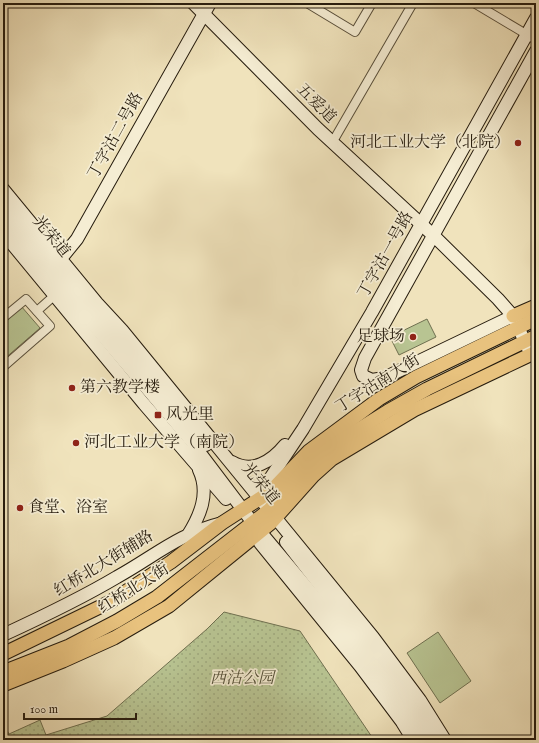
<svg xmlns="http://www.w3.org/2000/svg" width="539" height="743" viewBox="0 0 539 743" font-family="'IM FELL English','Noto Serif SC',serif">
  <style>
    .park { fill: url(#park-dots); stroke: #6f7050 }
    .garden { fill: #b8c492; stroke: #6f7050 }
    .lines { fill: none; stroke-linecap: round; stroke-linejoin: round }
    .street-casing { stroke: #584e3a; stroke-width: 10 }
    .secondary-casing { stroke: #261c0e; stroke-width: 14 }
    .primary-casing { stroke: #261c0e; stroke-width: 15 }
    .street { stroke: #f5edd3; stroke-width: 8 }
    .secondary { stroke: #f5edd3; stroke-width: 12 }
    .primary { stroke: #e8c27e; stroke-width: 13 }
    .poi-dot { fill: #8f2418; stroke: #f5edd3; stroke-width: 1.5 }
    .labels { text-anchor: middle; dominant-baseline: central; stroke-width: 3.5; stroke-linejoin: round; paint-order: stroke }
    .street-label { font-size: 16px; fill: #261c0e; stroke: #f5edd3 }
    .poi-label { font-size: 16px; fill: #261c0e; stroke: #f5edd3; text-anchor: start }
    .park-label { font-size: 16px; font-style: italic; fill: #524e36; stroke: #f5edd3 }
  </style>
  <defs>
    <pattern id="park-dots" width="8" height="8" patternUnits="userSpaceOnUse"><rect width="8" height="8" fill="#b8c492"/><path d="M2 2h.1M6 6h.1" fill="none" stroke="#9ea87d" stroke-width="1.8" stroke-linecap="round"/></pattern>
  </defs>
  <rect width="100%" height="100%" fill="#f0e3bc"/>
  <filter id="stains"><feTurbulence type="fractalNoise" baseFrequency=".005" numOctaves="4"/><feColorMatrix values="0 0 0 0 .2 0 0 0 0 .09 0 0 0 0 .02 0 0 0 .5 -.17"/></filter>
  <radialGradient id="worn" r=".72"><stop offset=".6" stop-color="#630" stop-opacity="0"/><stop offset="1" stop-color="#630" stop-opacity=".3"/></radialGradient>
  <!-- park -->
  <path class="park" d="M224,612L300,631L374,740H3V723L9,734L40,720L46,735L107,716L207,629Z"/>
  <!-- garden -->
  <g class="garden">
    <path d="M21,306L40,328L3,360V322Z"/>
    <path d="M427,319L436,337L399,355L390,337Z"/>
    <path d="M438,632L471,681L440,703L407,653Z"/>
  </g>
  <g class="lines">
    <defs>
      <g id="street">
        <path d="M307,3L355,32L372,3"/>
        <path d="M474,3L536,40"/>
        <path d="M332,143L413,3"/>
        <path d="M37,311L55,295"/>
        <path d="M3,318L26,299L50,326L3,367"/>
      </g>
      <g id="secondary">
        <path d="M193,3L318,129L434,236L498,299L513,316L531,355"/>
        <path d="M3,189L97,303L122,330L373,637L420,700L445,740"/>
        <path d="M3,204L206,445"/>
        <path d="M3,218L191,441L253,523L356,646L379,675L423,740"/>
        <path d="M3,233L144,404L226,499"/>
        <path d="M55,262L64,255L77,239L210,3"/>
        <path d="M513,316L384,378L372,380L363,376L361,370L365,358L536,51"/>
        <path d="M232,462C252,474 272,461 285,445"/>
        <path d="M255,501L303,429L372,312L536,18"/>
        <path d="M188,535C200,516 210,493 199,470"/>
        <path d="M286,542L390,675L433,740"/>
        <path d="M260,543L360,666L402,722L413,740"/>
        <path d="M3,635C42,617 80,599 117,577C155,556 178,534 222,523"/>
      </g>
      <g id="primary">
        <path d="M513,316L536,306"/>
        <path d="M3,654L110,602L171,562L222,523L270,492L309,451L379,399L416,377L536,319"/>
        <path d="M3,672L69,646L117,621L157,597L269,510L306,468L332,446L388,411L427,389L536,336"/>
        <path d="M3,685L63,661L114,638L169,606L271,523L313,476L332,459L414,410L536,352"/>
      </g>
    </defs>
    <!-- street casing -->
    <use href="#street" class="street-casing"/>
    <!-- secondary casing -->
    <use href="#secondary" class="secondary-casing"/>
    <!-- primary casing -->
    <use href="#primary" class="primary-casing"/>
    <!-- street -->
    <use href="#street" class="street"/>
    <!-- secondary -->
    <use href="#secondary" class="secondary"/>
    <!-- primary -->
    <use href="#primary" class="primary"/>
  </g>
  <!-- markers -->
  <g class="poi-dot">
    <circle cx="518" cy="143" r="4"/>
    <circle cx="413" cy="337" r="4"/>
    <circle cx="72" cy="388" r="4"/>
    <rect x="154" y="411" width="8" height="8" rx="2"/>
    <circle cx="76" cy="443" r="4"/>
    <circle cx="20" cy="508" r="4"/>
  </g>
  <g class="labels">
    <!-- street labels -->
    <g class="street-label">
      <text transform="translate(316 104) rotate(45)">五爱道</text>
      <text transform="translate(116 136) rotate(-61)">丁字沽二号路</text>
      <text transform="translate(51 237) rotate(50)">光荣道</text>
      <text transform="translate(386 255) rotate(-61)">丁字沽一号路</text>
      <text transform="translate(378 384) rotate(-32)">丁字沽南大街</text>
      <text transform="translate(260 484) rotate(50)">光荣道</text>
      <text transform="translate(104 564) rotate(-31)">红桥北大街辅路</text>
      <text transform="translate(134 589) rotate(-32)">红桥北大街</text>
    </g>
    <!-- poi labels -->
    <g class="poi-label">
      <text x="510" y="143" text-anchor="end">河北工业大学（北院）</text>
      <text x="405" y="337" text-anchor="end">足球场</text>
      <text x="80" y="388">第六教学楼</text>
      <text x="166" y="415">风光里</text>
      <text x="84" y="443">河北工业大学（南院）</text>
      <text x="28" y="508">食堂、浴室</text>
    </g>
    <!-- park labels -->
    <g class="park-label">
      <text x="242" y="679">西沽公园</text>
    </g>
  </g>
  <!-- margin -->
  <rect width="539" height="743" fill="none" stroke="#f0e3bc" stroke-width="16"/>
  <rect x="4" y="4" width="531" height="735" fill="none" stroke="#261c0e" stroke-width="2"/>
  <rect x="8" y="8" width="523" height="727" fill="none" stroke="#261c0e"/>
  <!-- scale -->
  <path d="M24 713v6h112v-6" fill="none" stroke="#261c0e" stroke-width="2"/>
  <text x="30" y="713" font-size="12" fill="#261c0e" stroke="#f5edd3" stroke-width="3" paint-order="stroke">100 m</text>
  <rect width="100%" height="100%" filter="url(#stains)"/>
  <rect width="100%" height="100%" fill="url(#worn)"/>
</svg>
